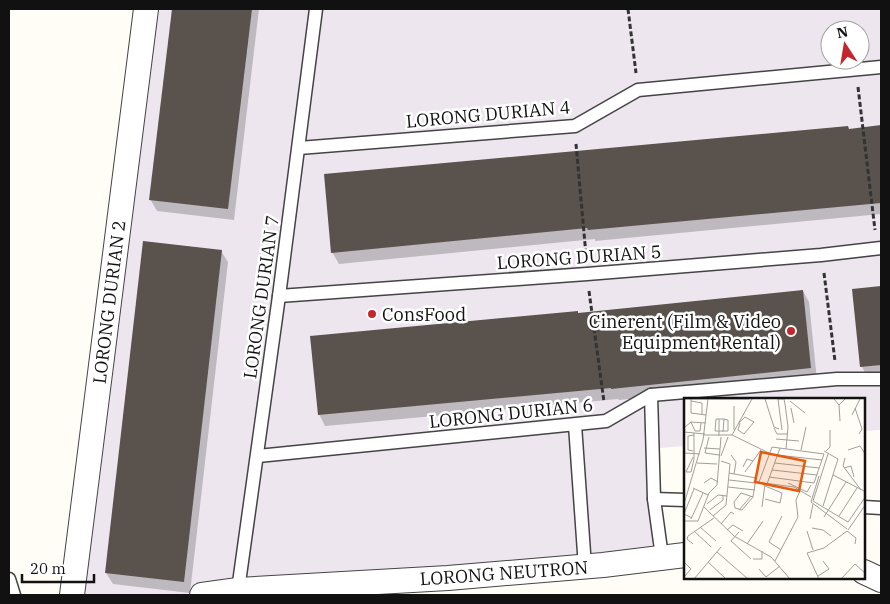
<svg xmlns="http://www.w3.org/2000/svg" width="890" height="604" viewBox="0 0 890 604" font-family="'IBM Plex Serif',serif">
  <style>
    .industrial { fill: #eee6ef; fill-rule: evenodd }
    .shadow { fill: #0003 }
    .building { fill: #5a524d }
    .lines { fill: none; stroke-linecap: round; stroke-linejoin: round }
    .service-casing { stroke: #444; stroke-width: 15 }
    .minor-casing { stroke: #444; stroke-width: 26 }
    .path { stroke: #333; stroke-width: 3; stroke-dasharray: 5 2.5; stroke-linecap: butt }
    .service { stroke: #fff; stroke-width: 12 }
    .minor { stroke: #fff; stroke-width: 24 }
    .poi-dot { fill: #c4262e; stroke: #fff; stroke-width: 2 }
    .labels { text-anchor: middle; dominant-baseline: central; stroke-width: 5; stroke-linejoin: round; paint-order: stroke }
    .street-label { font-size: 18px; fill: #111; stroke: #fff }
    .poi-label { font-size: 18px; fill: #111; stroke: #fff; text-anchor: start }
    .inset-road { fill: none; stroke: #a09f9a; stroke-width: 1 }
    .view { fill: #e8590c; fill-opacity: 0.15; stroke: #e8590c; stroke-width: 2.5 }
    .inset-edge { fill: none; stroke: #111; stroke-width: 2.5 }
  </style>
  <rect width="100%" height="100%" fill="#fffdf5"/>
  <!-- industrial -->
  <path class="industrial" d="M134,9H881V430L864,431V399H685V446L660,448L650,569L302,595H85ZM830,30H860V60H830Z"/>
  <!-- shadow -->
  <g class="shadow">
    <path d="M173,9H259L234,220L157,211L150,199Z"/>
    <path d="M881,127V214L595,241V239L339,264L332,252L849,130Z"/>
    <path d="M221,251L228,262L190,593L113,584L106,573Z"/>
    <path d="M881,287V377L868,378L862,367L853,290Z"/>
    <path d="M803,291L809,302L817,380L619,400L618,399L325,426L319,414Z"/>
  </g>
  <!-- building -->
  <g class="building">
    <path d="M172,9H252L228,209L149,200Z"/>
    <path d="M881,125V203L588,230L587,228L331,253L324,174L848,126L849,129Z"/>
    <path d="M143,241L222,250L184,582L105,573Z"/>
    <path d="M881,286V365L860,367L852,289Z"/>
    <path d="M803,290L811,368L611,389V388L318,415L310,336L578,311V313Z"/>
  </g>
  <g class="lines">
    <defs>
      <g id="service">
        <path d="M299,148L575,126L638,90L881,67"/>
        <path d="M279,296L587,274L821,255L881,248"/>
        <path d="M651,395L654,499L662,557"/>
        <path d="M575,425L585,567"/>
        <path d="M258,456L606,421L651,395L837,379H881"/>
        <path d="M654,499L685,500"/>
        <path d="M864,507L881,508"/>
        <path d="M9,579L14,595"/>
        <path d="M238,590L279,296L316,9"/>
      </g>
      <g id="minor">
        <path d="M864,572L881,580"/>
        <path d="M72,595L146,9"/>
        <path d="M202,595L238,590L448,578L603,565L685,555"/>
      </g>
    </defs>
    <!-- service casing -->
    <use href="#service" class="service-casing"/>
    <!-- minor casing -->
    <use href="#minor" class="minor-casing"/>
    <!-- path -->
    <g class="path">
      <path d="M628,9L636,73"/>
      <path d="M858,87L875,230"/>
      <path d="M576,144L586,255"/>
      <path d="M824,273L835,361"/>
      <path d="M589,291L604,402"/>
    </g>
    <!-- service -->
    <use href="#service" class="service"/>
    <!-- minor -->
    <use href="#minor" class="minor"/>
  </g>
  <!-- markers -->
  <g class="poi-dot">
    <circle cx="372" cy="314" r="5"/>
    <circle cx="791" cy="331" r="5"/>
  </g>
  <g class="labels">
    <!-- street labels -->
    <g class="street-label">
      <text transform="translate(488 114) rotate(-5)">LORONG DURIAN 4</text>
      <text transform="translate(579 257) rotate(-4)">LORONG DURIAN 5</text>
      <text transform="translate(261 297) rotate(-82)">LORONG DURIAN 7</text>
      <text transform="translate(109 302) rotate(-83)">LORONG DURIAN 2</text>
      <text transform="translate(511 413) rotate(-6)">LORONG DURIAN 6</text>
      <text transform="translate(504 573) rotate(-4)">LORONG NEUTRON</text>
    </g>
    <!-- poi labels -->
    <g class="poi-label">
      <text x="382" y="314">ConsFood</text>
      <text x="781" y="321" text-anchor="end">Cinerent (Film &amp; Video<tspan x="781" dy="21">Equipment Rental)</tspan></text>
    </g>
  </g>
  <!-- overview -->
  <g transform="translate(684 398)">
    <rect width="181" height="181" fill="#fffdf5"/>
    <path class="inset-road" d="M0,1H65M7,1V15L22,17M81,1L90,29L95,31M150,1L155,7L161,1M7,3L18,5V16M106,3L121,15M101,6L104,29L102,51M155,7L156,23M50,8V32M107,10L110,25M171,10L178,31L175,36M168,17L176,1M35,21H32L31,33H44V22L40,21M7,24L11,33H16L17,25M55,25L61,19L70,24L60,36L54,32L56,25M1,29L7,24L22,25M90,30L93,36H104M98,32L94,1H100L101,6M0,34L21,36M20,37H48L85,55M48,37L68,1M35,38V21H40L39,34M25,39L21,55L35,57M92,41L115,43M20,50L36,51M117,52L122,29M164,52L176,48L182,57M9,53L4,52V38L10,37M142,53L146,49V32M0,55L16,56M144,56L129,103L164,124L182,98M47,57L52,64L50,76M93,57L138,62M37,58L44,39M9,59L2,74H7L10,61V35M161,60L159,68L177,92M13,65L33,66M91,65L135,70M59,69L63,61L69,63M160,70L167,68L170,79M88,72L133,77M61,74L77,52M45,75L72,80L69,99L58,112L51,110L50,104L57,95L69,99M149,77L182,94M135,78L127,104L163,131M85,79L130,85M45,82L72,85M73,84L110,89L127,99M75,84L88,49L140,56L130,85M20,85L27,80L34,84M104,85L123,94L127,87M83,86L96,50M44,89L71,92M9,90L24,97M81,101L96,105L98,95L81,88M0,106L19,42L24,1M23,106L34,97L43,98M139,108L154,61L140,53M20,109L50,138L87,159L106,181M78,109L81,86M26,112L39,102V97M55,112L67,98M29,118L42,107L46,66L37,63M155,118L173,90M140,119L162,84M8,120L0,116L10,91M7,121L19,95M126,121L129,106M0,123H14L25,95L33,87L37,39M37,126L47,114L50,116M16,129L32,143M128,130L139,132L147,138M43,132L49,127L59,133M164,132L182,106M10,133L27,149M123,133L129,152M163,133L172,140L171,146M55,134L47,143L67,161M9,146L3,141L4,138L30,120M63,146L79,123M97,152L85,144L98,118M33,154L64,181M69,161H78V153M91,163L114,119L112,102L116,93M0,164L7,171L0,179M24,164L42,181M75,171L82,179L96,168M134,178L145,171L139,163M10,181L37,149M135,181L123,155L140,150L163,133M157,181L171,166L182,176"/>
    <path class="view" d="M77,54L121,63L115,93L71,84Z"/>
    <rect width="181" height="181" class="inset-edge"/>
  </g>
  <!-- border -->
  <rect width="890" height="604" fill="none" stroke="#111111" stroke-width="20"/>
  <!-- north arrow -->
  <g transform="translate(845 45) rotate(348)"><circle r="24" fill="#ffffff" stroke="#a0a0a0"/>
  <path d="M0-4L9 19L0 12L-9 19Z" fill="#c4262e"/>
  <text y="-8" font-size="14" font-weight="bold" text-anchor="middle" fill="#111111">N</text>
  </g>
  <!-- scale -->
  <path d="M22 574v8h72v-8" fill="none" stroke="#111111" stroke-width="2.5"/>
  <text x="30" y="574" font-size="15" fill="#111111" stroke="#ffffff" stroke-width="4" paint-order="stroke">20 m</text>
</svg>
